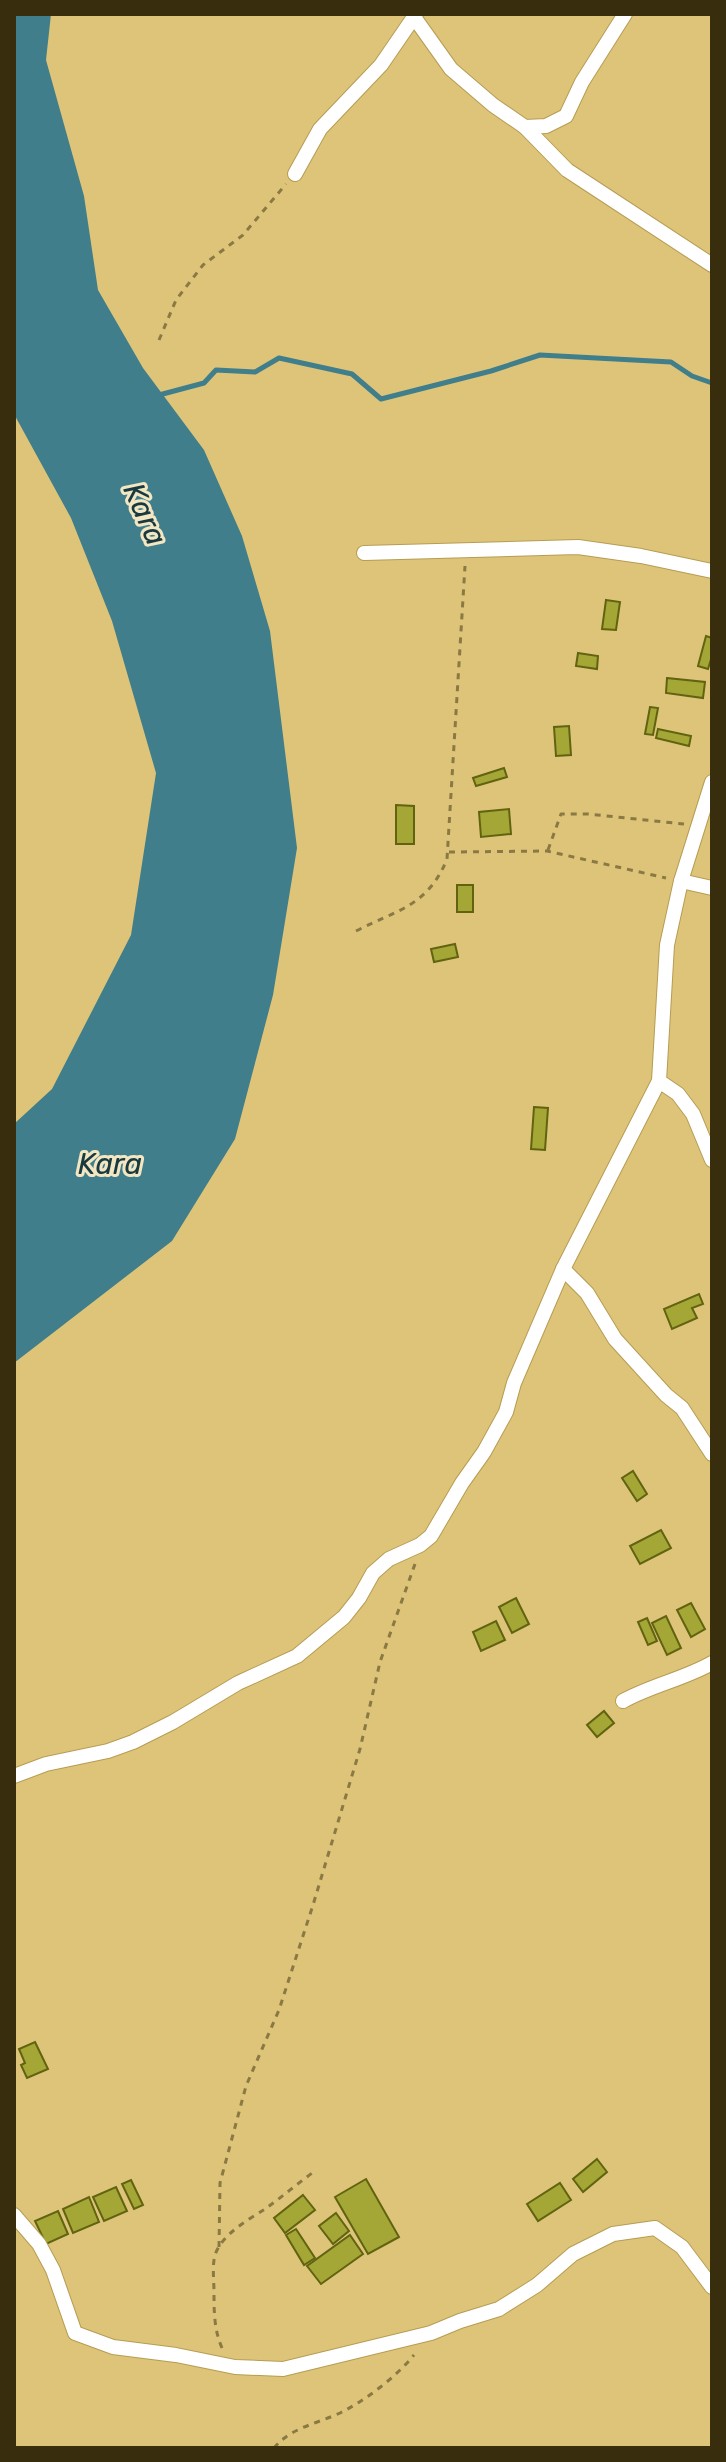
<svg xmlns="http://www.w3.org/2000/svg" width="726" height="2462" viewBox="0 0 726 2462" font-family="Rubik,sans-serif">
  <style>
    .water { fill: #3f7e8a }
    .lines { fill: none; stroke-linecap: round; stroke-linejoin: round }
    .stream { stroke: #3f7e8a; stroke-width: 5 }
    .building { fill: #a4a735; stroke: #616311; stroke-width: 2 }
    .minor-casing { stroke: #b69d53; stroke-width: 16 }
    .path { stroke: #8a7943; stroke-width: 3; stroke-dasharray: 6 6; stroke-linecap: butt }
    .minor { stroke: #fff; stroke-width: 14 }
    .labels { text-anchor: middle; dominant-baseline: central; stroke-width: 6; stroke-linejoin: round; paint-order: stroke }
    .water-label { font-size: 30px; font-style: italic; fill: #18393e; stroke: #f3e6c2 }
  </style>
  <rect width="100%" height="100%" fill="#dec479"/>
  <!-- water -->
  <path class="water" d="M14,14H51L46,60L84,196L98,290L143,368L204,450L242,536L270,631L297,848L273,995L235,1139L172,1241L14,1363V1124L52,1089L131,935L156,773L112,621L71,518L14,414Z"/>
  <g class="lines">
    <!-- stream -->
    <path class="stream" d="M159,395L204,383L216,370L255,372L279,358L352,374L381,399L491,371L540,355L671,362L692,376L712,383"/>
  </g>
  <!-- building -->
  <g class="building">
    <path d="M606,600L620,602L616,630L602,629Z"/>
    <path d="M706,636L712,638V656L708,669L698,666Z"/>
    <path d="M578,653L598,656L597,669L576,666Z"/>
    <path d="M667,678L705,682L703,698L666,693Z"/>
    <path d="M650,707L658,708L653,735L645,734Z"/>
    <path d="M569,726L571,755L556,756L554,727Z"/>
    <path d="M658,729L691,736L689,746L656,738Z"/>
    <path d="M504,768L507,777L476,786L473,778Z"/>
    <path d="M396,805L414,806V844H396Z"/>
    <path d="M509,809L511,834L481,837L479,812Z"/>
    <rect x="457" y="885" width="16" height="27"/>
    <path d="M455,944L458,957L434,962L431,949Z"/>
    <path d="M534,1107L548,1108L545,1150L531,1149Z"/>
    <path d="M699,1294L703,1304L692,1308L697,1318L672,1329L664,1309Z"/>
    <path d="M633,1471L647,1494L637,1501L622,1478Z"/>
    <path d="M661,1530L671,1548L640,1564L630,1546Z"/>
    <path d="M516,1598L529,1624L512,1633L499,1607Z"/>
    <path d="M691,1603L705,1629L691,1637L677,1610Z"/>
    <path d="M666,1616L681,1648L667,1655L652,1623Z"/>
    <path d="M647,1618L657,1641L648,1645L638,1622Z"/>
    <path d="M496,1621L505,1640L481,1651L473,1632Z"/>
    <path d="M604,1711L614,1723L597,1737L587,1725Z"/>
    <path d="M35,2042L48,2069L27,2078L21,2065L25,2063L19,2049Z"/>
    <path d="M597,2159L607,2172L583,2192L573,2179Z"/>
    <path d="M366,2179L399,2237L368,2254L335,2197Z"/>
    <path d="M131,2180L143,2205L134,2209L122,2184Z"/>
    <path d="M560,2183L571,2200L538,2221L527,2204Z"/>
    <path d="M116,2187L127,2211L104,2221L93,2197Z"/>
    <path d="M303,2195L315,2210L285,2233L274,2218Z"/>
    <path d="M89,2197L99,2222L73,2233L63,2209Z"/>
    <path d="M58,2211L68,2234L46,2244L35,2221Z"/>
    <path d="M336,2213L349,2231L333,2244L319,2226Z"/>
    <path d="M296,2229L315,2258L304,2265L286,2235Z"/>
    <path d="M350,2235L363,2254L321,2284L307,2266Z"/>
  </g>
  <g class="lines">
    <defs>
      <g id="minor">
        <path d="M414,17L451,69L493,105L525,127L546,126L566,116L582,82L625,14"/>
        <path d="M525,127L567,170L712,265"/>
        <path d="M295,174L320,129L381,65L416,14"/>
        <path d="M364,553L578,547L641,556L712,571"/>
        <path d="M681,881L712,888"/>
        <path d="M659,1081L678,1094L693,1114L712,1160"/>
        <path d="M563,1269L587,1293L615,1339L666,1395L682,1408L712,1454"/>
        <path d="M623,1701C652,1685 684,1679 712,1663"/>
        <path d="M14,1776L46,1764L108,1751L133,1742L173,1722L238,1683L297,1656L344,1617L359,1598L373,1573L389,1559L420,1545L431,1536L462,1483L484,1452L506,1412L514,1383L563,1269L659,1081L667,945L681,881L712,782"/>
        <path d="M14,2215L39,2244L53,2270L75,2333L113,2347L176,2355L235,2367L283,2369L431,2333L460,2321L499,2309L537,2285L573,2254L613,2234L655,2228L682,2247L712,2287"/>
      </g>
    </defs>
    <!-- minor casing -->
    <use href="#minor" class="minor-casing"/>
    <!-- path -->
    <g class="path">
      <path d="M159,340L176,300L203,265L243,235L286,184"/>
      <path d="M548,850L561,814H588L684,824"/>
      <path d="M449,852L547,851L666,878"/>
      <path d="M356,931C397,910 428,906 447,859L465,566"/>
      <path d="M219,2247L220,2183L246,2086L279,2010L313,1905L360,1749L380,1662L415,1564"/>
      <path d="M222,2348C214,2330 214,2311 214,2292C214,2281 212,2266 215,2255C222,2234 248,2220 265,2209C282,2197 298,2183 315,2171"/>
      <path d="M274,2448C290,2428 316,2424 340,2413C366,2400 396,2377 414,2355"/>
    </g>
    <!-- minor -->
    <use href="#minor" class="minor"/>
  </g>
  <g class="labels">
    <!-- water labels -->
    <g class="water-label">
      <text transform="translate(145 514) rotate(66)">Kara</text>
      <text x="110" y="1164">Kara</text>
    </g>
  </g>
  <!-- border -->
  <rect width="726" height="2462" fill="none" stroke="#382e0e" stroke-width="32"/>
</svg>
